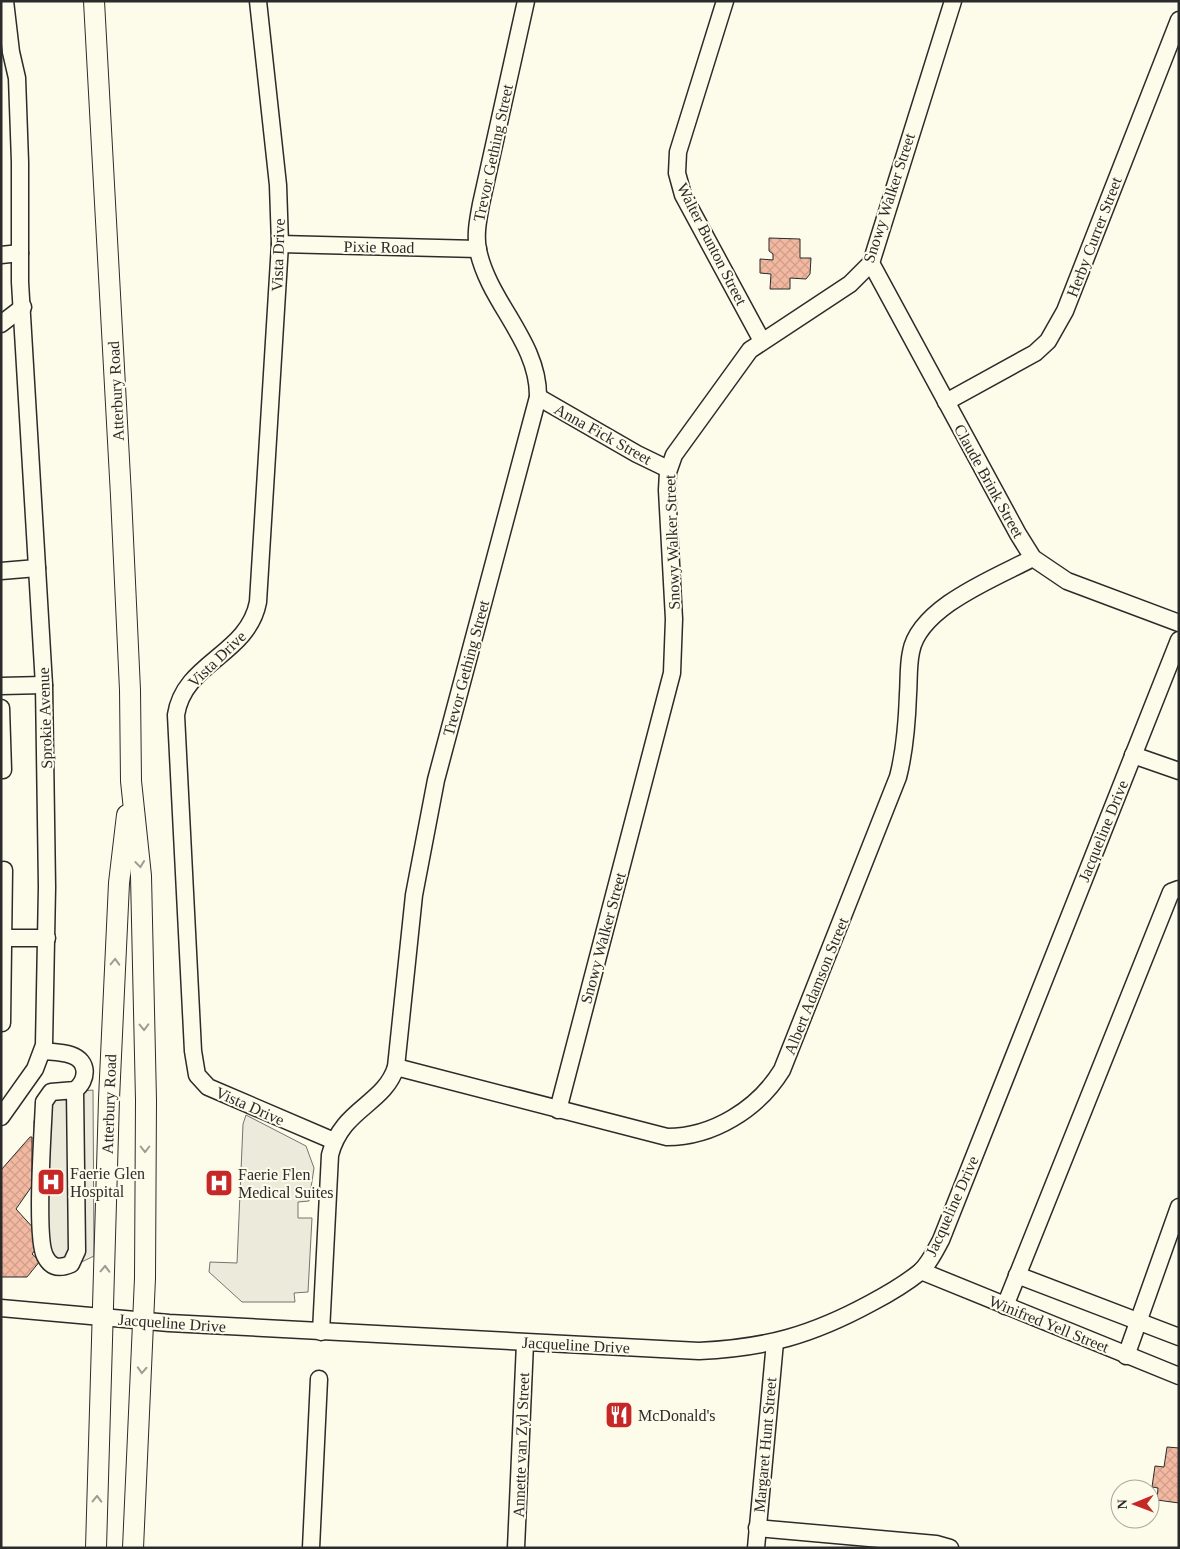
<svg xmlns="http://www.w3.org/2000/svg" width="1180" height="1549" viewBox="0 0 1180 1549" font-family="Georgia,serif">
  <style>
    .parking { fill: #eceadb; stroke: #74746e }
    .building { fill: url(#building-cross-hatch); stroke: #2b2b2b }
    .lines { fill: none; stroke-linecap: round; stroke-linejoin: round }
    .minor-casing { stroke: #2b2b2b; stroke-width: 19 }
    .major-casing { stroke: #2b2b2b; stroke-width: 22 }
    .minor { stroke: #fdfbea; stroke-width: 16 }
    .major { stroke: #fdfbea; stroke-width: 20 }
    .oneway { stroke: #9e9d94 }
    .labels { text-anchor: middle; dominant-baseline: central; stroke-width: 4; stroke-linejoin: round; paint-order: stroke }
    .street-label { font-size: 16px; fill: #2b2b2b; stroke: #fdfbea }
    .poi-label { font-size: 16px; fill: #2b2b2b; stroke: #fdfbea; text-anchor: start }
  </style>
  <defs>
    <pattern id="building-cross-hatch" width="8" height="8" patternUnits="userSpaceOnUse" patternTransform="scale(1.25)"><rect width="8" height="8" fill="#f2b8a0"/><path d="M0 0l8 8M0 8l8-8" fill="none" stroke="#d09e8a"/></pattern>
  </defs>
  <rect width="100%" height="100%" fill="#fdfbea"/>
  <!-- parking -->
  <g class="parking">
    <path d="M93,1090L94,1256L61,1272L33,1214L34,1121L50,1094Z"/>
    <path d="M246,1115L306,1146L314,1168L309,1201L298,1202V1218H312L308,1292L294,1293L295,1302H242L209,1272L210,1262L237,1263L243,1124Z"/>
  </g>
  <!-- building -->
  <g class="building">
    <path d="M769,238L800,239V258H811L810,274L806,279L790,278V289H770L771,274L760,273V259L773,260V254L769,251Z"/>
    <path d="M30,1137H32V1186L16,1209L36,1231L37,1248L32,1254L40,1261L27,1277H1V1170Z"/>
    <path d="M1167,1447L1179,1448V1503L1157,1500L1158,1488L1152,1487L1155,1466L1164,1467Z"/>
  </g>
  <g class="lines">
    <defs>
      <g id="minor">
        <path d="M258,1L278,185L280,244L258,602C248,655 184,662 176,715L193,1051L197,1075L208,1087L334,1141"/>
        <path d="M725,1L678,152L677,173L683,195L762,341"/>
        <path d="M280,244L478,249"/>
        <path d="M1,255L20,253"/>
        <path d="M871,263L1018,534L1033,558L1067,581L1179,623"/>
        <path d="M1,324L23,307"/>
        <path d="M538,397L637,454L668,469"/>
        <path d="M946,402L1035,353L1048,341L1065,311L1179,20"/>
        <path d="M1,571L37,568"/>
        <path d="M1,686L44,685"/>
        <path d="M1,708L3,770"/>
        <path d="M1133,755L1179,771"/>
        <path d="M1,938H47"/>
        <path d="M2,1023L4,870"/>
        <path d="M43,1051C52,1052 62,1052 71,1055C89,1061 88,1080 75,1090L77,1251L71,1264C59,1269 51,1268 45,1256C35,1237 43,1130 44,1102L51,1092L75,1090"/>
        <path d="M396,1067L667,1137C713,1137 758,1109 782,1070L898,777C905,750 907,723 908,694C909,681 908,666 911,652C919,607 995,578 1033,558"/>
        <path d="M558,1110L672,673L674,619L667,490L668,472L674,455L750,350L850,284L871,263L953,1"/>
        <path d="M1,1117L35,1069L44,1045L47,887L44,685L20,282V162L17,78L11,52L5,1"/>
        <path d="M921,1271L1179,1376"/>
        <path d="M1017,1275L1179,1337"/>
        <path d="M1005,1306L1171,892L1179,889"/>
        <path d="M1,1308L169,1323L699,1351C766,1348 812,1335 871,1303C888,1294 905,1284 920,1272C929,1264 935,1251 941,1240L1179,640"/>
        <path d="M321,1332L330,1155C342,1108 384,1105 396,1067L414,895L436,780L538,397C539,342 489,303 478,250C475,235 478,220 481,204L526,1"/>
        <path d="M1126,1356L1179,1207"/>
        <path d="M757,1528L936,1544L950,1548"/>
        <path d="M311,1548L319,1379"/>
        <path d="M516,1548L525,1343"/>
        <path d="M756,1548L775,1342"/>
      </g>
      <g id="major">
        <path d="M94,1L121,496L130,690L131,781L141,876L146,1100L145,1278L133,1548"/>
        <path d="M96,1548L109,1099L119,883L127,815"/>
      </g>
    </defs>
    <!-- minor casing -->
    <use href="#minor" class="minor-casing"/>
    <!-- major casing -->
    <use href="#major" class="major-casing"/>
    <!-- minor -->
    <use href="#minor" class="minor"/>
    <!-- major -->
    <use href="#major" class="major"/>
  </g>
  <!-- one-way arrows -->
  <defs><path id="oneway-chevron" d="M-2-3.5L2.5 0L-2 3.5" fill="none" stroke-width="1.6" stroke-linecap="round" stroke-linejoin="round" transform="scale(1.25)"/></defs>
  <g class="oneway">
    <use href="#oneway-chevron" transform="translate(140 864) rotate(84)"/>
    <use href="#oneway-chevron" transform="translate(115 962) rotate(-88)"/>
    <use href="#oneway-chevron" transform="translate(144 1027) rotate(89)"/>
    <use href="#oneway-chevron" transform="translate(145 1149) rotate(90)"/>
    <use href="#oneway-chevron" transform="translate(105 1269) rotate(-88)"/>
    <use href="#oneway-chevron" transform="translate(142 1370) rotate(93)"/>
    <use href="#oneway-chevron" transform="translate(97 1499) rotate(-89)"/>
  </g>
  <!-- icons -->
  <defs>
    <symbol id="hospital-square" viewBox="-11 -11 22 22"><rect x="-9" y="-9" width="18" height="18" rx="4" fill="#c62828" stroke="#fdfbea"/><path d="M-5-5h3v3.5h4V-5h3V5h-3V1.5h-4V5h-3Z" fill="#fff"/></symbol>
    <symbol id="restaurant-square" viewBox="-11 -11 22 22"><rect x="-9" y="-9" width="18" height="18" rx="4" fill="#c62828" stroke="#fdfbea"/><path d="M-5-6h1v4h1v-4h1v4h1v-4h1v5L-1.5 .5V6h-2V.5L-5-1ZM5-6V6H3V1.5H1.5Q1.5-4 5-6Z" fill="#fff"/></symbol>
  </defs>
  <g fill-rule="evenodd">
    <use href="#hospital-square" x="35" y="1166" width="32" height="32"/>
    <use href="#hospital-square" x="203" y="1167" width="32" height="32"/>
    <use href="#restaurant-square" x="603" y="1399" width="32" height="32"/>
  </g>
  <g class="labels">
    <!-- street labels -->
    <g class="street-label">
      <text transform="translate(493 153) rotate(-78)">Trevor Gething Street</text>
      <text transform="translate(889 198) rotate(-72)">Snowy Walker Street</text>
      <text transform="translate(1094 237) rotate(-69)">Herby Currer Street</text>
      <text transform="translate(712 244) rotate(63)">Walter Bunton Street</text>
      <text transform="translate(379 247) rotate(1)">Pixie Road</text>
      <text transform="translate(278 255) rotate(-88)">Vista Drive</text>
      <text transform="translate(116 391) rotate(-93)">Atterbury Road</text>
      <text transform="translate(603 434) rotate(29)">Anna Fick Street</text>
      <text transform="translate(989 481) rotate(61)">Claude Brink Street</text>
      <text transform="translate(672 542) rotate(-92)">Snowy Walker Street</text>
      <text transform="translate(217 659) rotate(-44)">Vista Drive</text>
      <text transform="translate(466 668) rotate(-75)">Trevor Gething Street</text>
      <text transform="translate(45 718) rotate(-92)">Sprokie Avenue</text>
      <text transform="translate(1103 831) rotate(-68)">Jacqueline Drive</text>
      <text transform="translate(603 938) rotate(-75)">Snowy Walker Street</text>
      <text transform="translate(816 986) rotate(-68)">Albert Adamson Street</text>
      <text transform="translate(109 1104) rotate(-88)">Atterbury Road</text>
      <text transform="translate(250 1106) rotate(24)">Vista Drive</text>
      <text transform="translate(952 1206) rotate(-66)">Jacqueline Drive</text>
      <text transform="translate(172 1323) rotate(4)">Jacqueline Drive</text>
      <text transform="translate(1049 1324) rotate(22)">Winifred Yell Street</text>
      <text transform="translate(576 1345) rotate(3)">Jacqueline Drive</text>
      <text transform="translate(521 1445) rotate(-88)">Annette van Zyl Street</text>
      <text transform="translate(765 1445) rotate(-85)">Margaret Hunt Street</text>
    </g>
    <!-- poi labels -->
    <g class="poi-label">
      <text x="70" y="1173">Faerie Glen<tspan x="70" dy="18">Hospital</tspan></text>
      <text x="238" y="1174">Faerie Flen<tspan x="238" dy="18">Medical Suites</tspan></text>
      <text x="638" y="1415">McDonald's</text>
    </g>
  </g>
  <!-- border -->
  <rect width="1180" height="1549" fill="none" stroke="#2b2b2b" stroke-width="5"/>
  <!-- north arrow -->
  <g transform="translate(1135 1504) rotate(269)"><circle r="24" fill="#fdfbea" stroke="#a9a89e"/>
  <path d="M0-4L9 19L0 12L-9 19Z" fill="#c62828"/>
  <text y="-8" font-size="14" font-weight="bold" text-anchor="middle" fill="#2b2b2b">N</text>
  </g>
</svg>
